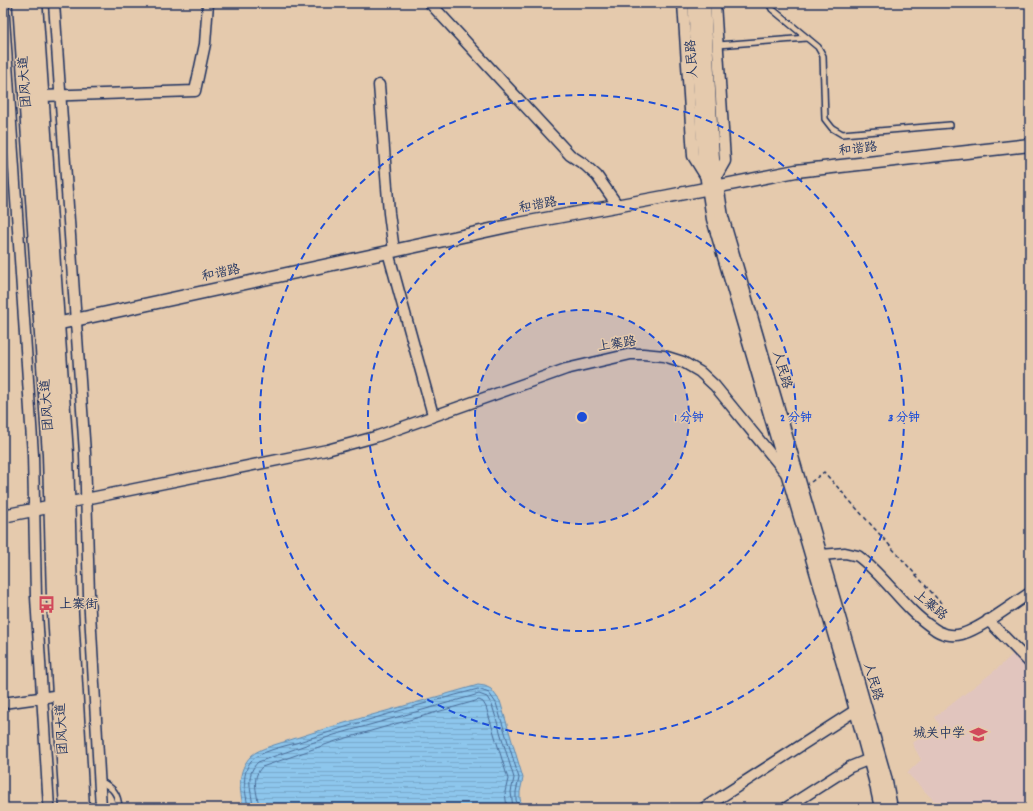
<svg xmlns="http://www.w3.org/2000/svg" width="1033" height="811" viewBox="0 0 1033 811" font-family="Dekko,'LXGW WenKai TC',sans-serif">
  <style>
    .built { fill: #e1c5be }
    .water { fill: url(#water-rules); stroke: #5f8ab3 }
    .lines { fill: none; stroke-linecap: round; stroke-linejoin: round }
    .shore { stroke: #496b97; stroke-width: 1 }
    .service-casing { stroke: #1b2f5e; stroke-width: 8 }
    .minor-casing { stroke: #1b2f5e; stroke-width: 13 }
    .tertiary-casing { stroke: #1b2f5e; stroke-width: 15 }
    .primary-casing { stroke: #1b2f5e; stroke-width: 19 }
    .path { stroke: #1b2f5e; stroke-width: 1.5; stroke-dasharray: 4 3; stroke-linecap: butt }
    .service { stroke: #e5caad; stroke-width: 5 }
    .minor { stroke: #e5caad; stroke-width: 10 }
    .tertiary { stroke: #e5caad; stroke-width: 12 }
    .primary { stroke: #e5caad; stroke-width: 16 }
    .ring { fill: none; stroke: #1d4ed8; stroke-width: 2; stroke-dasharray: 7 5 }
    .labels { text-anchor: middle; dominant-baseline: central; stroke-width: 3; stroke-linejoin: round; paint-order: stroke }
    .street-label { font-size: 13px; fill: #1b2f5e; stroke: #e5caad }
    .poi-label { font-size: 13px; fill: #1b2f5e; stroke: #e5caad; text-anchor: start }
    .centre { fill: #1d4ed8; stroke: #e5caad; stroke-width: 2 }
    .ring-label { font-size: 12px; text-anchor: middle; font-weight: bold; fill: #1d4ed8; stroke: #e5caad; stroke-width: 3; stroke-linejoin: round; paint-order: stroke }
  </style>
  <defs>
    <pattern id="water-rules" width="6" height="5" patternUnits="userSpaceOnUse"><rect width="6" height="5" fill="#8dc6ec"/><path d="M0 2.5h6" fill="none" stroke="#79aacd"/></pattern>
  </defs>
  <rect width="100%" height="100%" fill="#e5caad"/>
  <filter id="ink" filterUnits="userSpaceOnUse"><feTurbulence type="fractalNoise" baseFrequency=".025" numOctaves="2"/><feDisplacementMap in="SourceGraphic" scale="8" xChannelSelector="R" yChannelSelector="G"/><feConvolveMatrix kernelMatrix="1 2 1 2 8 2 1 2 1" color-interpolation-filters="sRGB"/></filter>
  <g filter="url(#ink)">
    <!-- built -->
    <path class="built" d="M1014,653L1030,669V808H941L907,773L921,760L912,743L940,726L935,717L998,668Z"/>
    <!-- water -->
    <path class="water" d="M478,685L485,686L491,689L500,701L523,778L520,792V799L523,808H244C239,791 237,770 251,756C259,748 282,743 293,739C354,719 416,703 478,685Z"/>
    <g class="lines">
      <!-- shore -->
      <g class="shore">
        <path d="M248,808C246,792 240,776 251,761C259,752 284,746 296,743C356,723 417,705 478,689L489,693L496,703L519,778L516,792V800L519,808"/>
        <path d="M253,808C252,791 244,776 258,762L334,735L479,694L487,697L492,705L514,778L511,792L513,808"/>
        <path d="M259,808C258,794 250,779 262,767L336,741L479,700L483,702L486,707L508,779L505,792L507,808"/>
      </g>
      <defs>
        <g id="service">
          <path d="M769,3L772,9L818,47L823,56L825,119L832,128L842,134L950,125"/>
          <path d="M718,45L807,38"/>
          <path d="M100,781C113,788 118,793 119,808"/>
        </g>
        <g id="minor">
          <path d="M3,3L33,455L36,597L49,808"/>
          <path d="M54,3L85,453L89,595L101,808"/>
          <path d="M430,3L570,155L585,165L597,176L618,206"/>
          <path d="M683,3L693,156L706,177"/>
          <path d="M715,3L725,161L716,177"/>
          <path d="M379,85L389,213L394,251"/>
          <path d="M41,96L195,91L205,44L208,3"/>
          <path d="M388,252L433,415"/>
          <path d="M61,504L327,450L375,437L566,369L631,354H643L664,356L683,362L700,372L715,386L786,473"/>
          <path d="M821,555L845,553L858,556C886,577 904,609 933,628C940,634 952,637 962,634C982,628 1011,605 1030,593"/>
          <path d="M988,620L1030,663"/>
          <path d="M3,703L61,695"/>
          <path d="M704,808L856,710"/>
          <path d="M786,808L850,767L870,759"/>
        </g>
        <g id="tertiary">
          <path d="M694,3L704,160L713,219L848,681L875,780L881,808"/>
          <path d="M704,3L713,159L722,217L857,679L885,777L891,808"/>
          <path d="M56,324L513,225L664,197L796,171L1030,145"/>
          <path d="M3,516L53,506"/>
        </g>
        <g id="primary">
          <path d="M21,3L51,455L55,597L68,808"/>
          <path d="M34,3L65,454L69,596L81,808"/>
        </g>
      </defs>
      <!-- service casing -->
      <use href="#service" class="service-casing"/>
      <!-- minor casing -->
      <use href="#minor" class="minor-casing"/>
      <!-- tertiary casing -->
      <use href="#tertiary" class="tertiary-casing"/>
      <!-- primary casing -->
      <use href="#primary" class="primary-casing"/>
      <!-- path -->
      <path class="path" d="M811,482L824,472L941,603"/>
      <!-- service -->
      <use href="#service" class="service"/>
      <!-- minor -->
      <use href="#minor" class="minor"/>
      <!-- tertiary -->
      <use href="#tertiary" class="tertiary"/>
      <!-- primary -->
      <use href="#primary" class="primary"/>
    </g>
  </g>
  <!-- distance rings -->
  <circle cx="582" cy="417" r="107" fill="#1d4ed8" fill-opacity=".12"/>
  <g class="ring">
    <circle cx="582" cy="417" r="107"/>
    <circle cx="582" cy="417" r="214"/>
    <circle cx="582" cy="417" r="322"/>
  </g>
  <!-- icons -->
  <defs>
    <symbol id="bus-bare" viewBox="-9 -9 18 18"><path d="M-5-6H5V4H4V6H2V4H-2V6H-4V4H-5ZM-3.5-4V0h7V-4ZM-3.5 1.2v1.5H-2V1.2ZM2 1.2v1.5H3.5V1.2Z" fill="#d1495b" stroke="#e5caad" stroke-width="2.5" paint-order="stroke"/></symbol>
    <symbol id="school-bare" viewBox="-9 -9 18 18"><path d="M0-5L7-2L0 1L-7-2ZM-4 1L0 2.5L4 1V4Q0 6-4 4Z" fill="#d1495b" stroke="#e5caad" stroke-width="2.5" paint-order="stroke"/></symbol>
  </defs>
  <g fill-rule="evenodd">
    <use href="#bus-bare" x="34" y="592" width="25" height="25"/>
    <use href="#school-bare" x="966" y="722" width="25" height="25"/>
  </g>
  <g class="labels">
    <!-- street labels -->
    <g class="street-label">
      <text transform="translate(693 59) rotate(-94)">人民路</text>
      <text transform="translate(26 82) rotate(-94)">团风大道</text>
      <text transform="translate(858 150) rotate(-7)">和谐路</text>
      <text transform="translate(538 206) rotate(-10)">和谐路</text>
      <text transform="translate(221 274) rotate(-12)">和谐路</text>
      <text transform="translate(617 345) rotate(-9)">上寨路</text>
      <text transform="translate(781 370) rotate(74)">人民路</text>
      <text transform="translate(48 405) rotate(-94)">团风大道</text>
      <text transform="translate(930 606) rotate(40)">上寨路</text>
      <text transform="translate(872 682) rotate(74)">人民路</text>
      <text transform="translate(63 729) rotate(-93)">团风大道</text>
    </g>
    <!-- poi labels -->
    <g class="poi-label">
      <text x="59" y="605">上寨街</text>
      <text x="965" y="734" text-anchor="end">城关中学</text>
    </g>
  </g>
  <circle cx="582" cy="417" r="6" class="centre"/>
  <g class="ring-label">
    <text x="689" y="421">1 分钟</text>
    <text x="796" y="421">2 分钟</text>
    <text x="904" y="421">3 分钟</text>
  </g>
  <!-- margin -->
  <rect width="1033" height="811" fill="none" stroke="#e5caad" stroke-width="16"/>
  <rect x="8" y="8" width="1017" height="795" fill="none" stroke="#1b2f5e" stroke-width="1.5" filter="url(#ink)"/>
</svg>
